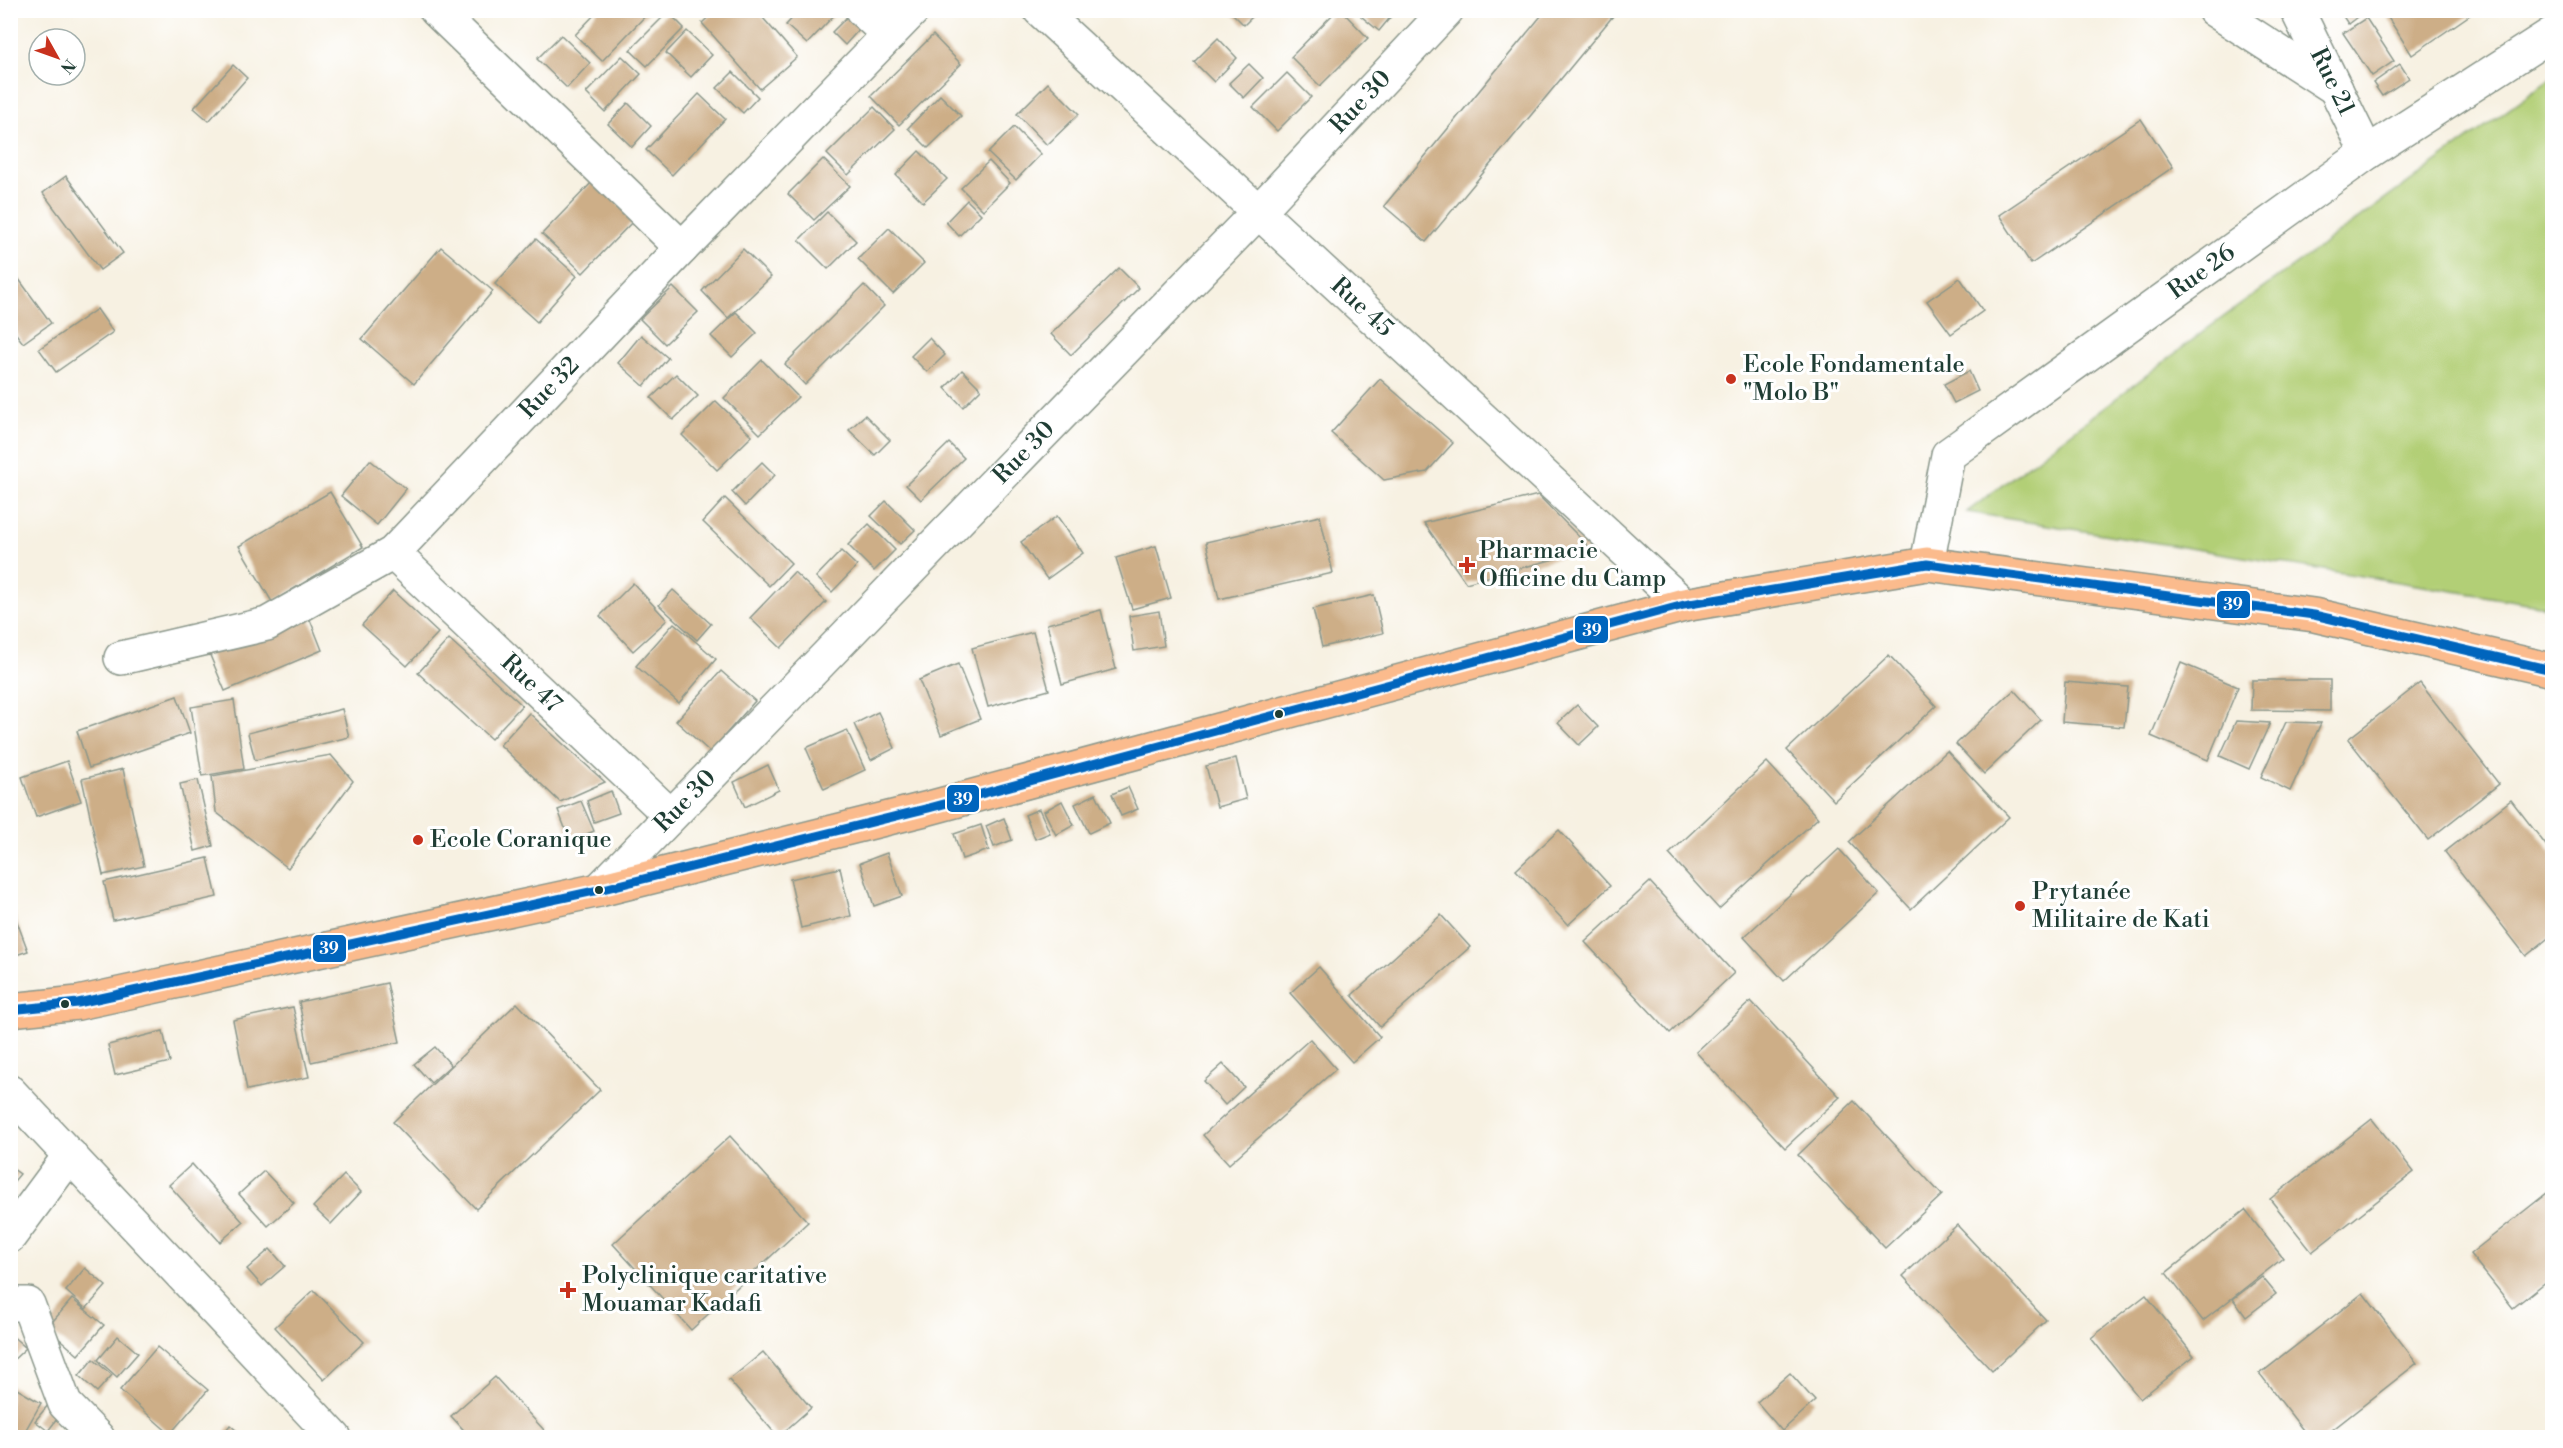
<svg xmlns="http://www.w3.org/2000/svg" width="2563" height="1448" viewBox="0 0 2563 1448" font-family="'Libre Bodoni',serif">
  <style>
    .green { fill: #b2cf76; stroke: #688655; stroke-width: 1.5 }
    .building { fill: #cdae87 }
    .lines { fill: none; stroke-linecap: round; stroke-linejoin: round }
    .minor-casing { stroke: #8b978b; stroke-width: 36 }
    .major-casing { stroke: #8b978b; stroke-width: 36 }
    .minor { stroke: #fff; stroke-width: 33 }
    .major { stroke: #fbbb8d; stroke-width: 33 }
    .bus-1-casing { stroke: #fff; stroke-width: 14 }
    .bus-1 { stroke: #0065bd; stroke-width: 9 }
    .poi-dot { fill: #c8321e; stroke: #fff; stroke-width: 2 }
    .bus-dot { fill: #1f3d34; stroke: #fff; stroke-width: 2 }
    .labels { text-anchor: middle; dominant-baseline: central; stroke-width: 6; stroke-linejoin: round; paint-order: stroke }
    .street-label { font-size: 24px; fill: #1f3d34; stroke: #fff }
    .poi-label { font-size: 24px; fill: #1f3d34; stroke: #fff; text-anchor: start }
    .line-badge { stroke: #fff; stroke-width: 2 }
    .badge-label { font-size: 16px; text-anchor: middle; font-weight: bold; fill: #fff }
  </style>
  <rect width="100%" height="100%" fill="#fff"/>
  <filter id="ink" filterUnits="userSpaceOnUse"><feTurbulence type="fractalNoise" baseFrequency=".0167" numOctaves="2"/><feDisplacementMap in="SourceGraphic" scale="12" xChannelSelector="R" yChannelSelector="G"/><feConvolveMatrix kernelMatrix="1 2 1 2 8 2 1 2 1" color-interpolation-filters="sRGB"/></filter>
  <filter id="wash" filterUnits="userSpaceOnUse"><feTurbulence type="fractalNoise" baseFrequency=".008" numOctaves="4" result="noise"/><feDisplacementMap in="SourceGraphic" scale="24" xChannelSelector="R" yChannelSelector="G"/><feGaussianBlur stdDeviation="1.35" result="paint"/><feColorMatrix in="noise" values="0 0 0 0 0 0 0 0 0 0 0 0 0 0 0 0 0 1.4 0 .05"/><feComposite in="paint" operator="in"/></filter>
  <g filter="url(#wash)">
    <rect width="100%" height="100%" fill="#f7f1e2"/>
    <!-- green -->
    <path class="green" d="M2552,78V607L1967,512L2207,329Z"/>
    <g id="blocks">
      <!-- building -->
      <g class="building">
        <path d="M599,10H651L602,61L575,35Z"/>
        <path d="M716,10H756L797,57L760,89L702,23Z"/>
        <path d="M800,10H839L807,44L786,25Z"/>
        <path d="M1229,10H1259L1244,25Z"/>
        <path d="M1337,10H1341L1368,38L1320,86L1291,57Z"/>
        <path d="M1365,10H1388L1393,14L1379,31L1361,16Z"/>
        <path d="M1546,10H1618L1426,242L1384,206Z"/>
        <path d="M2339,10H2366L2348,24Z"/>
        <path d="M2396,10H2477L2412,55L2387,16Z"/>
        <path d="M668,12L684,28L647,66L630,50Z"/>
        <path d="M850,14L862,26L845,45L832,32Z"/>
        <path d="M2366,18L2394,61L2372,76L2343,33Z"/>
        <path d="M687,31L712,55L691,77L666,53Z"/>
        <path d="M561,35L590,63L567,88L537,59Z"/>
        <path d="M933,35L961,64L899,125L871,96Z"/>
        <path d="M1218,38L1237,58L1214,82L1194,62Z"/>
        <path d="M622,56L641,74L605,112L586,93Z"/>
        <path d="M1249,64L1263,78L1244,98L1229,83Z"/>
        <path d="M2400,64L2409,78L2382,96L2373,83Z"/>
        <path d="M233,65L247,78L209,121L194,108Z"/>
        <path d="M733,72L758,97L743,113L717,88Z"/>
        <path d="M1287,73L1311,97L1277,131L1253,107Z"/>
        <path d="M1048,83L1079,114L1047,145L1017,114Z"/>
        <path d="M699,94L725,119L672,175L646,150Z"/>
        <path d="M940,95L961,116L928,148L908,128Z"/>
        <path d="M628,103L651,126L632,147L608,124Z"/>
        <path d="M874,107L895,129L848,175L827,154Z"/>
        <path d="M2141,119L2173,167L2031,264L1999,215Z"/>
        <path d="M1014,127L1041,154L1016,180L988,153Z"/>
        <path d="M919,151L947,179L923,202L896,175Z"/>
        <path d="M823,159L850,186L814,220L788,194Z"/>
        <path d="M989,161L1010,183L983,210L961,188Z"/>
        <path d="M66,176L123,253L100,270L43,193Z"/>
        <path d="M594,180L635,219L583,273L542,234Z"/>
        <path d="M967,200L981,214L959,236L946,222Z"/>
        <path d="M827,212L856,241L828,269L799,240Z"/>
        <path d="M889,228L924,263L893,294L858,259Z"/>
        <path d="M536,239L577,276L537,322L495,284Z"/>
        <path d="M441,247L493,291L414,384L362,339Z"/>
        <path d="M743,249L771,277L728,318L702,291Z"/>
        <path d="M10,267L51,323L23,343L10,326Z"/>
        <path d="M1119,268L1139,288L1071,355L1051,334Z"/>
        <path d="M1960,278L1983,311L1951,334L1927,301Z"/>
        <path d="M864,285L884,306L805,385L785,364Z"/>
        <path d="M673,287L698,312L665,344L640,319Z"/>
        <path d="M97,309L113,332L56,372L39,349Z"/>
        <path d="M736,312L757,333L732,357L711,336Z"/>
        <path d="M641,335L668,358L644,386L618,363Z"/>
        <path d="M929,338L945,355L927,372L911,356Z"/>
        <path d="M762,360L798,397L760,434L724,398Z"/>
        <path d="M962,370L981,389L963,407L945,388Z"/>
        <path d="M1969,371L1978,391L1954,403L1944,384Z"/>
        <path d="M676,374L698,396L673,420L651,398Z"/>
        <path d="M1380,379L1453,443L1427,472L1384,480L1331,433Z"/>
        <path d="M716,401L752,436L717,470L682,435Z"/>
        <path d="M865,415L890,440L875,455L849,430Z"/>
        <path d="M949,443L964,458L921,500L906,485Z"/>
        <path d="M370,460L406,489L377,525L341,496Z"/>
        <path d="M762,462L775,475L745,506L732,492Z"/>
        <path d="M330,492L363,547L272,602L239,546Z"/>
        <path d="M1538,495L1591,549L1466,583L1424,523Z"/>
        <path d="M725,498L791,563L769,586L703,522Z"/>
        <path d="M886,501L915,530L900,544L871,516Z"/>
        <path d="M1057,516L1083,553L1047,579L1021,542Z"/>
        <path d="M1320,516L1333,573L1219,599L1206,542Z"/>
        <path d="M869,524L895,550L874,571L848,545Z"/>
        <path d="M1156,546L1171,598L1132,609L1116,558Z"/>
        <path d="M841,551L857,566L832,592L816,577Z"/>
        <path d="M794,572L826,602L781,648L750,618Z"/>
        <path d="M633,583L667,620L633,651L600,616Z"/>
        <path d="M673,590L711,624L697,640L659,605Z"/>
        <path d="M393,591L438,633L407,666L362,625Z"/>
        <path d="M1374,595L1383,633L1322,647L1313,609Z"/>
        <path d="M1101,610L1116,669L1062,684L1047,624Z"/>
        <path d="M1159,611L1164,646L1134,651L1129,616Z"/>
        <path d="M307,612L322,650L225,691L209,653Z"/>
        <path d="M674,623L716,659L679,703L636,666Z"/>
        <path d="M1033,632L1049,690L988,707L972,648Z"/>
        <path d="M449,639L522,705L491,739L418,673Z"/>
        <path d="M1889,655L1936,706L1834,801L1787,750Z"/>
        <path d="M2181,663L2238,687L2208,760L2151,736Z"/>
        <path d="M958,664L980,719L941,735L919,680Z"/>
        <path d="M721,671L755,701L710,752L676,721Z"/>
        <path d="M2252,680H2330V711L2251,710Z"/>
        <path d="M2065,682L2128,687L2124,727L2062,722Z"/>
        <path d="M2420,683L2499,784L2428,840L2348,739Z"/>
        <path d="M2014,690L2041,720L1984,774L1956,744Z"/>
        <path d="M177,696L190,733L89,768L77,731Z"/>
        <path d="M234,700L244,769L202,776L191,707Z"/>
        <path d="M1577,705L1598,727L1579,745L1558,723Z"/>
        <path d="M342,709L349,737L255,760L248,733Z"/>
        <path d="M878,712L895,748L871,760L854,724Z"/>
        <path d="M529,713L605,782L560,802L500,745Z"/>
        <path d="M2236,721L2270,723L2249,769L2220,756Z"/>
        <path d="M2286,722L2321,723L2290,791L2261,777Z"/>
        <path d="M847,730L865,770L824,789L806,748Z"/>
        <path d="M1947,751L2009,817L1911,909L1849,842Z"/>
        <path d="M331,755L353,781L288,868L216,812L212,776Z"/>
        <path d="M1236,758L1246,799L1217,807L1206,766Z"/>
        <path d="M67,761L81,801L36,817L22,777Z"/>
        <path d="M1767,762L1818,818L1719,909L1669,854Z"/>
        <path d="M768,765L779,790L745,807L734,782Z"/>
        <path d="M123,769L144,866L103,875L82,779Z"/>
        <path d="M198,780L213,846L195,851L180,784Z"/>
        <path d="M1128,787L1138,809L1121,816L1112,794Z"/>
        <path d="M611,791L619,813L594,822L587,801Z"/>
        <path d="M1096,794L1110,823L1089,833L1075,804Z"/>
        <path d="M2511,800L2552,853V935L2526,956L2445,852Z"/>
        <path d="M581,801L594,831L570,841L558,810Z"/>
        <path d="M1062,801L1074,825L1056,835L1044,811Z"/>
        <path d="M1039,809L1050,833L1035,839L1025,815Z"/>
        <path d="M1004,818L1012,840L994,847L986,826Z"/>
        <path d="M981,825L989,850L962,859L954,834Z"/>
        <path d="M1559,830L1610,886L1568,925L1516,870Z"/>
        <path d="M1839,849L1879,893L1784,981L1744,937Z"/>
        <path d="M887,853L902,896L874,906L860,863Z"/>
        <path d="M208,858L217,897L113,920L104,882Z"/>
        <path d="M840,868L851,916L801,928L790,879Z"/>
        <path d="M1650,882L1734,973L1670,1033L1585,942Z"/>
        <path d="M10,903L28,951L10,957Z"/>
        <path d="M1441,915L1470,947L1380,1027L1352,995Z"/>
        <path d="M1319,967L1380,1037L1352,1062L1290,993Z"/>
        <path d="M387,983L400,1042L311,1062L299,1002Z"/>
        <path d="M1751,1001L1840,1097L1785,1148L1696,1052Z"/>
        <path d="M517,1003L600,1090L476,1209L393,1122Z"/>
        <path d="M293,1007L309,1077L247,1090L233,1020Z"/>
        <path d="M163,1031L170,1062L115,1075L108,1045Z"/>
        <path d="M1310,1039L1336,1069L1229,1164L1203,1135Z"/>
        <path d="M435,1047L451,1065L431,1083L414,1064Z"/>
        <path d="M1223,1064L1244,1087L1225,1105L1204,1081Z"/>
        <path d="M1854,1101L1942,1195L1885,1248L1798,1155Z"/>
        <path d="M2372,1119L2414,1172L2312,1252L2270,1199Z"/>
        <path d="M730,1136L808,1222L691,1330L613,1244Z"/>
        <path d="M192,1164L243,1222L220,1242L169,1185Z"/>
        <path d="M10,1167L20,1174L10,1186Z"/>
        <path d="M264,1171L294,1203L268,1226L239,1194Z"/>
        <path d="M344,1175L361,1192L331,1224L313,1207Z"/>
        <path d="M2552,1189V1277L2513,1308L2470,1254Z"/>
        <path d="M2245,1210L2283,1258L2203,1321L2166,1273Z"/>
        <path d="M1957,1225L2046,1320L1992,1371L1903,1276Z"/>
        <path d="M270,1249L285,1266L262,1286L247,1269Z"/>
        <path d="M85,1268L106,1286L86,1309L66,1291Z"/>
        <path d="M2262,1277L2276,1294L2246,1317L2233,1299Z"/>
        <path d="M314,1290L364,1342L324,1380L275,1327Z"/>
        <path d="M2363,1293L2417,1363L2322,1438H2309L2260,1374Z"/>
        <path d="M2146,1295L2194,1356L2140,1399L2091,1338Z"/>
        <path d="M72,1299L104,1325L78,1355L47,1328Z"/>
        <path d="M10,1334L26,1348L10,1363Z"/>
        <path d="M118,1336L138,1353L117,1377L98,1360Z"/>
        <path d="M157,1347L208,1390L170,1434L120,1390Z"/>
        <path d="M763,1352L811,1408L778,1437L729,1380Z"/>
        <path d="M93,1359L112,1375L97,1392L79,1376Z"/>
        <path d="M1790,1373L1815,1401L1782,1431L1757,1402Z"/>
        <path d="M495,1377L544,1430L536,1438H471L451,1416Z"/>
        <path d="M10,1385L41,1403L21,1438H10Z"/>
        <path d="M48,1405L60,1415L48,1431L35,1421Z"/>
        <path d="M230,1425L245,1438H220Z"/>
      </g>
    </g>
  </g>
  <g filter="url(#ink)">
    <use href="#blocks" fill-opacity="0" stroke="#8b978b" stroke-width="1.5"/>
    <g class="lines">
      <defs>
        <g id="minor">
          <path d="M436,10L682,248"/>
          <path d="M862,10L889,35"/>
          <path id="s1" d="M1040,10L1684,605"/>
          <path d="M2214,10L2336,89"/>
          <path id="s2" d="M2297,10L2367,153"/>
          <path id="s3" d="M393,553L670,815"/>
          <path id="s4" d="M1927,564L1948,455L2367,153L2552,34"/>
          <path id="s5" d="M121,658L267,624L393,553L682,248L913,10"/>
          <path id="s6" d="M599,890L1258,212L1447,10"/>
          <path d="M10,1092L335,1438"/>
          <path d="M10,1236L70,1155"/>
          <path d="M10,1304H28L65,1404L98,1438"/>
        </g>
        <path id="major" d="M10,1010L78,1003L599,890L929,808L1684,605L1927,564L2314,615L2552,670"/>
      </defs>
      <!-- minor casing -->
      <use href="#minor" class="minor-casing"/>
      <!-- major casing -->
      <use href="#major" class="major-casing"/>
      <!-- minor -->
      <use href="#minor" class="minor"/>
      <!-- major -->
      <use href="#major" class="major"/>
      <defs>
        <path id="bus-1" d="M10,1010L78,1003L599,890L929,808L1684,605L1927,564L2314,615L2552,670"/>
      </defs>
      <!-- bus-1 casing -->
      <use href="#bus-1" class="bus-1-casing"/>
      <!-- bus-1 -->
      <use href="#bus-1" class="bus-1"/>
    </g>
  </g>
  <!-- markers -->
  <g class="poi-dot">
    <circle cx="1731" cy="379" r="6"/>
    <path d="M1464 556h6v6h6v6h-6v6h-6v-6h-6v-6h6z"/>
    <circle cx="418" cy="840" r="6"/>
    <circle cx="2020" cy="906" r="6"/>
    <path d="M565 1281h6v6h6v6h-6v6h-6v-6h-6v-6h6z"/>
  </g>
  <g class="bus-dot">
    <circle cx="1279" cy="714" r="5"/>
    <circle cx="599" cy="890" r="5"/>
    <circle cx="65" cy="1004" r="5"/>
  </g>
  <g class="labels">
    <!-- street labels -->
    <g class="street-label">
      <text stroke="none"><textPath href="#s2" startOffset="80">Rue 21</textPath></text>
      <text stroke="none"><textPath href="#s6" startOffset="1096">Rue 30</textPath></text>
      <text stroke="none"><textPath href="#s4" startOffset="424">Rue 26</textPath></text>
      <text stroke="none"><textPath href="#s1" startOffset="438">Rue 45</textPath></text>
      <text stroke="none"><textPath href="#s5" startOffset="522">Rue 32</textPath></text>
      <text stroke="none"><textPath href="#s6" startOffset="610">Rue 30</textPath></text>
      <text stroke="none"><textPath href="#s3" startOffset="190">Rue 47</textPath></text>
      <text stroke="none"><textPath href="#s6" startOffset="124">Rue 30</textPath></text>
    </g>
    <!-- poi labels -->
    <g class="poi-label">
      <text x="1743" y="365">Ecole Fondamentale<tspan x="1743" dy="28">"Molo B"</tspan></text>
      <text x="1479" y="551">Pharmacie<tspan x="1479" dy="28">Officine du Camp</tspan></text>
      <text x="430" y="840">Ecole Coranique</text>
      <text x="2032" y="892">Prytanée<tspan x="2032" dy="28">Militaire de Kati</tspan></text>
      <text x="582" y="1276">Polyclinique caritative<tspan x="582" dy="28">Mouamar Kadafi</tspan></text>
    </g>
  </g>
  <g class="line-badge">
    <rect x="2216" y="590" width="35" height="29" rx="6" fill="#0065bd"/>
    <rect x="1574" y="615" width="35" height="29" rx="6" fill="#0065bd"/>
    <rect x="946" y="784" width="34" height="29" rx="6" fill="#0065bd"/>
    <rect x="312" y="934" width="35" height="29" rx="6" fill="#0065bd"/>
  </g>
  <g class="badge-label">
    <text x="2233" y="610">39</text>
    <text x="1592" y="636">39</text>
    <text x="963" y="805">39</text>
    <text x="329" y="954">39</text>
  </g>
  <!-- margin -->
  <rect width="2563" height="1448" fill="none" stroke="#fff" stroke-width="36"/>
  <!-- north arrow -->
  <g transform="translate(57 57) rotate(130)"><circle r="28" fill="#ffffff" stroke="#a5b1ae" stroke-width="1.5"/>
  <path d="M0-4.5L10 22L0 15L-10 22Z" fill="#c8321e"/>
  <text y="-9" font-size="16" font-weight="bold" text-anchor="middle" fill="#1f3d34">N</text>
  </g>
</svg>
